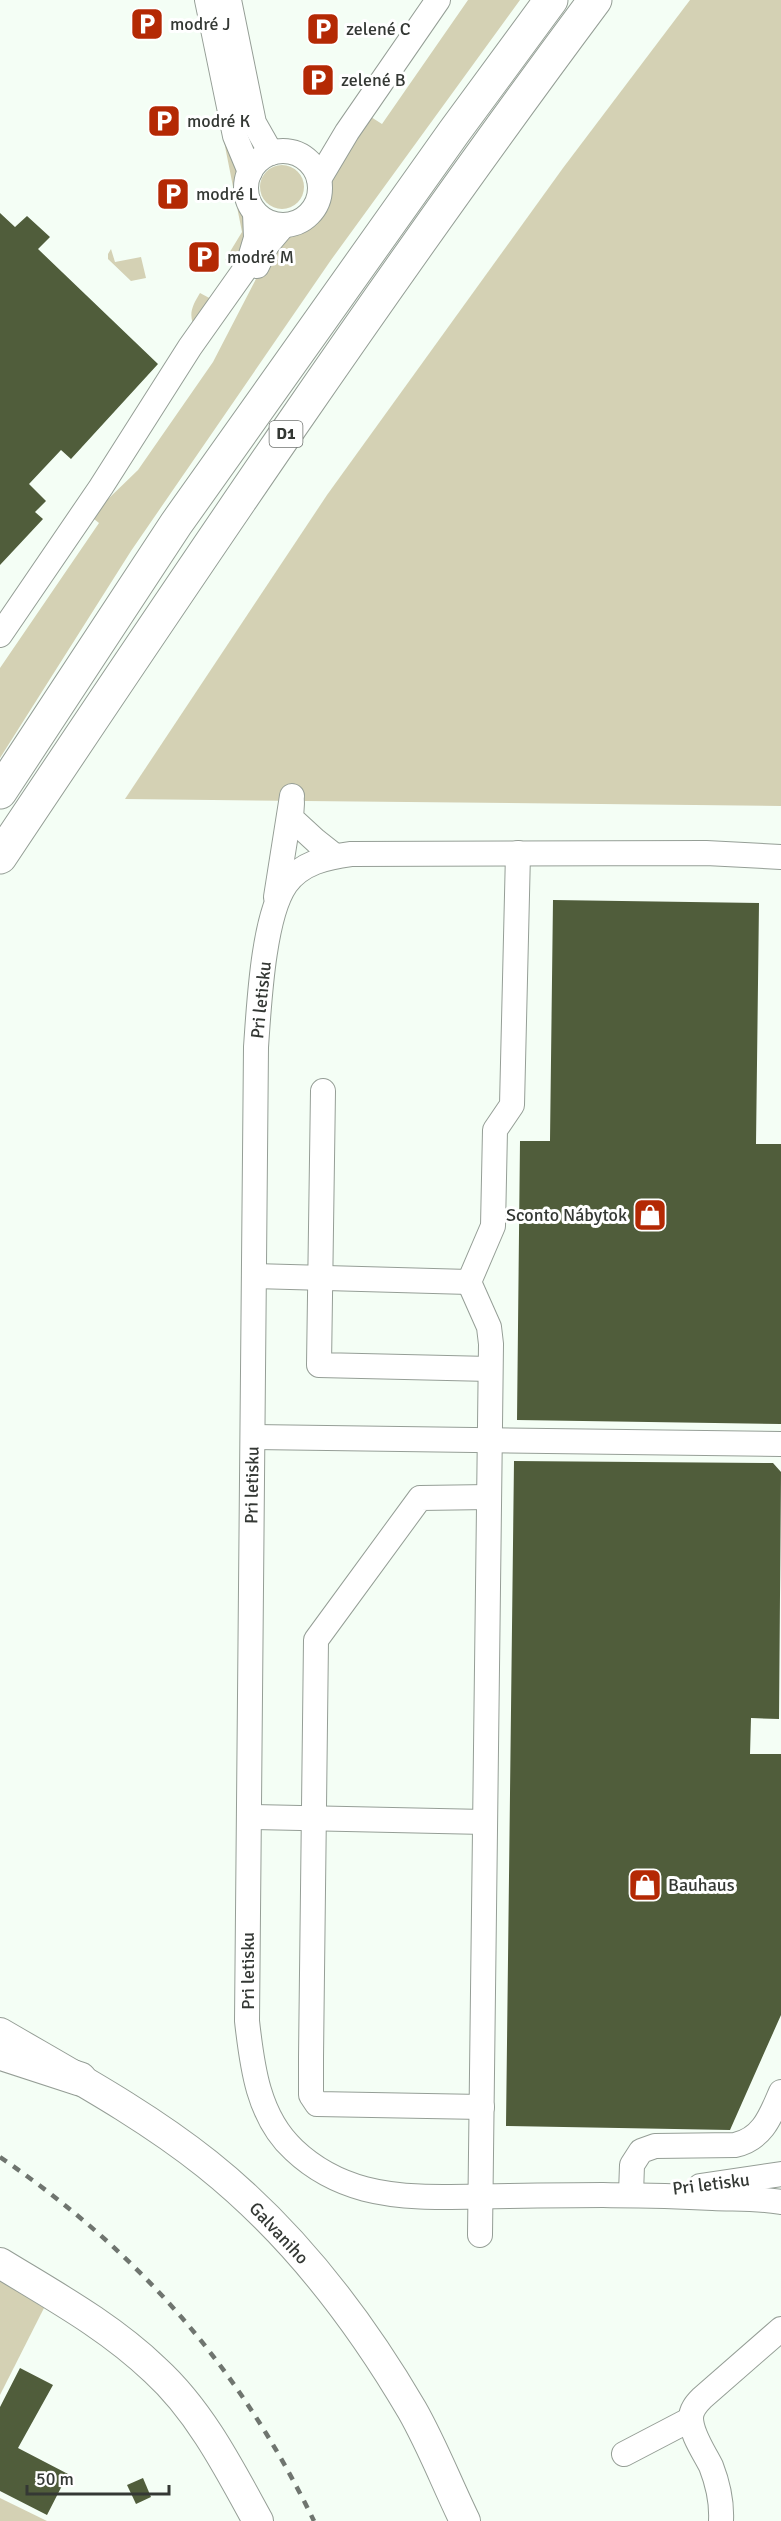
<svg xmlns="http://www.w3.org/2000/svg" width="781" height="2521" viewBox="0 0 781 2521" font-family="Signika,sans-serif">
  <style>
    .green { fill: #d4d1b4 }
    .building { fill: #505d3b }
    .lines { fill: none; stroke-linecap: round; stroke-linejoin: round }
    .minor-casing { stroke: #959e96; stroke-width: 26 }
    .major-casing { stroke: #959e96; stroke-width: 32 }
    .highway-casing { stroke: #959e96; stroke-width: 35 }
    .minor { stroke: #fff; stroke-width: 24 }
    .major { stroke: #fff; stroke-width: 30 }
    .highway { stroke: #fff; stroke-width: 33 }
    .rail { stroke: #6f756f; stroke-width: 4.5; stroke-dasharray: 8 8; stroke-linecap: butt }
    .labels { text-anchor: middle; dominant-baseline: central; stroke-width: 6; stroke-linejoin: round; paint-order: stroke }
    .shield { fill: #fff; stroke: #717471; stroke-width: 1.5 }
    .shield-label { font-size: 16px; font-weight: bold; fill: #343834 }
    .poi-label { font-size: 18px; fill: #343834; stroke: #fff; text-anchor: start }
    .street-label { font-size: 18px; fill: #343834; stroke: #fff }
  </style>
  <rect width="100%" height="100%" fill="#f4fef5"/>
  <!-- green -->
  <g class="green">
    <path d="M196,0L239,170L237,193L247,217L246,249L196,331C188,315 191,308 200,293L213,300L235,266L225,260L242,232Z"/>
    <path d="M468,0H520L331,260L131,551L0,758V668L99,523L94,519L106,501L138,470L213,362L271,250L291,230L301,227L313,218L321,208L328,183L371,117L382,124Z"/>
    <path d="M690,0H781V806L125,799L327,495L563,168Z"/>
    <circle cx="282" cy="187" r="22"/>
    <path d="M111,249L115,262L141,257L146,278L131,281L108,259V254Z"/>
    <path d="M0,2280L44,2308L0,2395Z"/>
    <path d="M0,2498L47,2521H0Z"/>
  </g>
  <!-- building -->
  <g class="building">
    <path d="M0,213L15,227L27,216L50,237L38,249L158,364L71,459L61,450L29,484L46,501L35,512L43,519L0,565Z"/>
    <path d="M553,900L759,903L756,1144H781V1424L517,1420L520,1141H550Z"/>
    <path d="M514,1461L773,1463L781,1472L779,1719L751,1718L750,1754H781V2015L730,2130L506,2126Z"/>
    <path d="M20,2368L53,2385L18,2448L68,2474L47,2515L0,2491V2407Z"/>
    <path d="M143,2478L151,2497L136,2504L127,2485Z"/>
  </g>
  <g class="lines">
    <defs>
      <g id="minor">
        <path d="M207,0L235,136L250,172"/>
        <path d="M229,0L254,123L271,153"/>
        <circle cx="283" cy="188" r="37"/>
        <path d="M319,179L347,132L438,0"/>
        <path d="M257,266L267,245L283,226"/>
        <path d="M0,635L101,487L190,347L248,265L256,238L255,213"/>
        <path d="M292,803L291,818L316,841L335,856"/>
        <path d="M781,857L706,853L351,854C327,857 301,863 286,884C263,917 259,1006 256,1047L247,2021C252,2066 258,2117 294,2150C313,2168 339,2182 365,2189C411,2201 462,2196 509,2196C577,2195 645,2194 713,2198C736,2199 759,2198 781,2202"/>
        <path d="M276,897L292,796"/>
        <path d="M323,1091L319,1365L490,1369"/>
        <path d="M254,1276L469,1282"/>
        <path d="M253,1437L781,1444"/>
        <path d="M249,1817L485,1822"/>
        <path d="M482,2107L317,2104L311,2095V2057L316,1640L420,1498L489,1497"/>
        <path d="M700,2186L781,2174"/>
        <path d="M631,2194L632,2165L641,2151L655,2146L735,2145C763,2139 771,2115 781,2092"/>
        <path d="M480,2235L491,1344L489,1327L469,1282L493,1226L495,1130L512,1105L518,853"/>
        <path d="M624,2454L691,2419"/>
        <path d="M721,2521C722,2502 718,2484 711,2466C704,2452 691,2434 691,2418C691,2410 696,2404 702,2398L781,2329"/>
      </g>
      <g id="major">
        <path d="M0,2033C70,2074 143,2113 207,2164C291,2231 358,2318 412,2410C432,2445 447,2484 465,2521"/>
        <path d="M0,2263C54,2296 109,2326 155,2370C200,2411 229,2468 258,2521"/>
      </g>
      <g id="highway">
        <path d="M0,792L176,524L454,132L551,0"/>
        <path d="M0,857C193,568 387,279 595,0"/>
        <path d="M0,2053L80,2079"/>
      </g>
    </defs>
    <!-- minor casing -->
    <use href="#minor" class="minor-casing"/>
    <!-- major casing -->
    <use href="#major" class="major-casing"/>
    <!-- highway casing -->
    <use href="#highway" class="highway-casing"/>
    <!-- minor -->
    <use href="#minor" class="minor"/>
    <!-- major -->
    <use href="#major" class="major"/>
    <!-- highway -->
    <use href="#highway" class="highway"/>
    <!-- rail -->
    <path class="rail" d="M0,2157C141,2254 239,2367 314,2521"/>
  </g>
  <!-- icons -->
  <defs>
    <symbol id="parking-square" viewBox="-11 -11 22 22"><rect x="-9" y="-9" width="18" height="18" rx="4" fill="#b42904" stroke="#fff"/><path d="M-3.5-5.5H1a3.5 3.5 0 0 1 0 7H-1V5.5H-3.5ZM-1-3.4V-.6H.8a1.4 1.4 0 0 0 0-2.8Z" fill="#fff"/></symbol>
    <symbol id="shop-square" viewBox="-11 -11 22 22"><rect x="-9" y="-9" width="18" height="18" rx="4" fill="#b42904" stroke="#fff"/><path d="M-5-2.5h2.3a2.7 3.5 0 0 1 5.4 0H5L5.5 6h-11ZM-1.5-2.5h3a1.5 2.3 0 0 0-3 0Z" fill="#fff"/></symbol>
  </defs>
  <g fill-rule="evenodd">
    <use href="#parking-square" x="128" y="5" width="38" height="38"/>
    <use href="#parking-square" x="304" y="10" width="38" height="38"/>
    <use href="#parking-square" x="299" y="61" width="38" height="38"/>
    <use href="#parking-square" x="145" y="102" width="38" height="38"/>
    <use href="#parking-square" x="154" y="175" width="38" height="38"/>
    <use href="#parking-square" x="185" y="238" width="38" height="38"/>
    <use href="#shop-square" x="631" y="1196" width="38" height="38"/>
    <use href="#shop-square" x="626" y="1866" width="38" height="38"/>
  </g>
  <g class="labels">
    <!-- shield labels -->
    <rect class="shield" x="269.5" y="421" width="33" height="26" rx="4.5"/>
    <g class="shield-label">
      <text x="286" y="434">D1</text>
    </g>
    <!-- poi labels -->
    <g class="poi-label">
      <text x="170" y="24">modré J</text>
      <text x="346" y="29">zelené C</text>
      <text x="341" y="80">zelené B</text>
      <text x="187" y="121">modré K</text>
      <text x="196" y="194">modré L</text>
      <text x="227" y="257">modré M</text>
      <text x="627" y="1215" text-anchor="end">Sconto Nábytok</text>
      <text x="668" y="1885">Bauhaus</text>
    </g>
    <!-- street labels -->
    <g class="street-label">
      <text transform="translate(261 1000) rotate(-84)">Pri letisku</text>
      <text transform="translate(252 1485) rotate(-89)">Pri letisku</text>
      <text transform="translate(248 1971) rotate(-90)">Pri letisku</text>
      <text transform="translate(711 2184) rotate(-7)">Pri letisku</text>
      <text transform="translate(279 2233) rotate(47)">Galvaniho</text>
    </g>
  </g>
  <!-- scale -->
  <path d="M27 2485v9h142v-9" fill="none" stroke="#343834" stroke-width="3"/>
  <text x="36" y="2485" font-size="18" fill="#343834" stroke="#ffffff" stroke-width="4.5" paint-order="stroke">50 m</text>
</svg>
